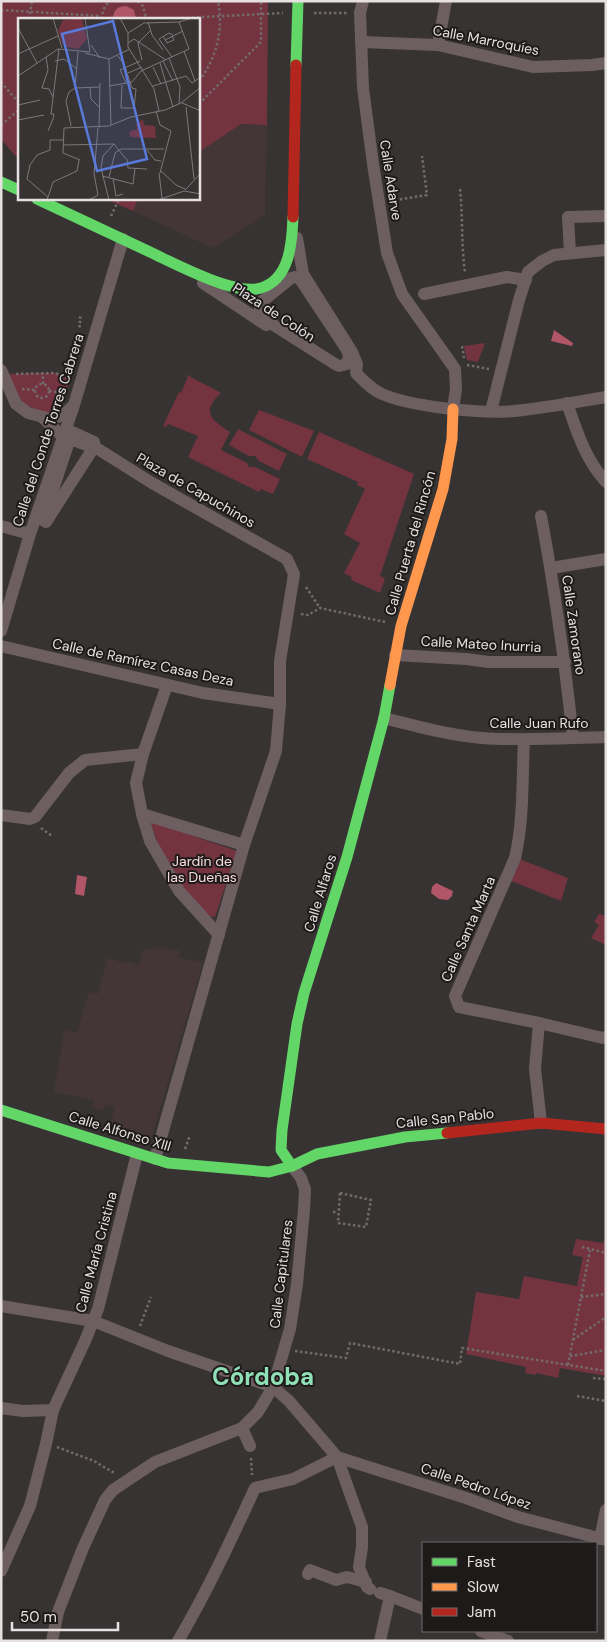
<svg xmlns="http://www.w3.org/2000/svg" width="607" height="1642" viewBox="0 0 607 1642" font-family="'DM Sans',sans-serif">
  <style>
    .built { fill: #443637 }
    .green { fill: #733440 }
    .water { fill: #b05666 }
    .lines { fill: none; stroke-linecap: round; stroke-linejoin: round }
    .path { stroke: #746a6c; stroke-width: 2.5; stroke-dasharray: 2.5 2.5; stroke-linecap: butt }
    .street { stroke: #6d5f61; stroke-width: 12 }
    .fast { stroke: #63d668; stroke-width: 11 }
    .slow { stroke: #ff974d; stroke-width: 11 }
    .jam { stroke: #b3261e; stroke-width: 11 }
    .labels { text-anchor: middle; dominant-baseline: central; stroke-width: 4; stroke-linejoin: round; paint-order: stroke }
    .street-label { font-size: 14px; fill: #e6e0e1; stroke: #1e1a1a }
    .park-label { font-size: 14px; fill: #f5d9dc; stroke: #1e1a1a }
    .town-label { font-size: 24px; font-weight: bold; fill: #8fe0b6; stroke: #1e1a1a }
    .inset-road { fill: none; stroke: #7d7879; stroke-width: 1 }
    .view { fill: #597adb; fill-opacity: 0.15; stroke: #597adb; stroke-width: 2.5 }
    .inset-edge { fill: none; stroke: #e6e0e1; stroke-width: 2.5 }
  </style>
  <rect width="100%" height="100%" fill="#373333"/>
  <!-- built -->
  <g class="built">
    <path d="M241,124L267,125L265,215L213,248L133,211L138,199H199V152Z"/>
    <path d="M155,947L180,951L179,958L203,962L150,1144L147,1147L107,1135L115,1107L105,1104L103,1111L92,1108L94,1100L54,1092L64,1030L77,1033L89,992L98,994L107,958L125,963L126,961L139,965L143,949H155Z"/>
  </g>
  <!-- green -->
  <g class="green">
    <path d="M1,1H268L267,125L241,124L199,152V19H19V160L18,159L1,139Z"/>
    <path d="M105,199H138L133,211Z"/>
    <path d="M485,343L478,362L467,360L464,346Z"/>
    <path d="M43,373H55L70,378C60,416 59,420 21,403L9,374Z"/>
    <path d="M187,375L221,393C200,412 212,421 230,432L221,450L247,463L249,467H255L280,479L273,494L261,489L259,492L188,457L198,436L168,424L166,427L163,426L179,392L181,393L188,377L186,376Z"/>
    <path d="M259,410L314,431L302,457L249,430Z"/>
    <path d="M238,429L287,454L279,471L259,461L255,456H249L229,445Z"/>
    <path d="M319,432L414,474L380,576L385,578L380,593L351,580L352,577L344,573L360,543L344,534L365,489L357,485L358,482L307,459Z"/>
    <path d="M150,821L237,851L215,917L209,916L182,890L157,841Z"/>
    <path d="M517,858L568,878L561,901L509,880Z"/>
    <path d="M599,914L606,916V945L591,938L599,925L594,922Z"/>
    <path d="M606,1236V1376L560,1368L558,1378L537,1373L536,1375L525,1373L526,1367L466,1354L476,1292L519,1299L524,1276L577,1286L583,1257L572,1255L576,1239L603,1243Z"/>
  </g>
  <!-- water -->
  <g class="water">
    <path d="M126,6L134,10L136,19H113C113,10 118,6 126,6Z"/>
    <path d="M554,330L573,343L572,346L551,341Z"/>
    <path d="M77,875L87,877L84,896L75,894Z"/>
    <path d="M436,883L453,891L452,896L448,900L439,899L431,893L432,887Z"/>
  </g>
  <g class="lines">
    <!-- path -->
    <g class="path">
      <path d="M138,1L143,6L146,19"/>
      <path d="M1,10L101,16"/>
      <path d="M314,13H348"/>
      <path d="M29,19L32,1"/>
      <path d="M102,19L103,10L109,1"/>
      <path d="M162,19L283,13"/>
      <path d="M199,81C216,59 224,30 218,1"/>
      <path d="M1,82L19,103"/>
      <path d="M199,104L261,42V1"/>
      <path d="M1,125L19,110"/>
      <path d="M460,189C463,217 461,244 465,272"/>
      <path d="M390,201L427,195L422,156"/>
      <path d="M111,216L119,199"/>
      <path d="M79,317L81,318L79,326L81,327"/>
      <path d="M462,346L464,358"/>
      <path d="M467,365L489,369"/>
      <path d="M16,374L55,373L70,378"/>
      <path d="M43,384V373"/>
      <circle cx="42" cy="391" r="7"/>
      <path d="M22,389L36,390"/>
      <path d="M49,391L65,393"/>
      <path d="M306,587L320,608"/>
      <path d="M301,614L308,615L320,608L385,622"/>
      <path d="M41,828L52,836"/>
      <path d="M185,1149L190,1135"/>
      <path d="M340,1193L371,1200L366,1227L338,1223Z"/>
      <path d="M333,1212H338"/>
      <path d="M582,1247L606,1253"/>
      <path d="M581,1297L606,1294"/>
      <path d="M140,1326L151,1297"/>
      <path d="M573,1340L606,1317"/>
      <path d="M295,1351L346,1358L350,1343L460,1364L462,1348L606,1371"/>
      <path d="M570,1356L606,1350"/>
      <path d="M568,1365L590,1250"/>
      <path d="M593,1378L606,1379"/>
      <path d="M577,1396L606,1401"/>
      <path d="M57,1447L94,1461L116,1474"/>
      <path d="M251,1458L252,1475"/>
    </g>
    <!-- street -->
    <g class="street">
      <path d="M363,1L360,13L363,88L373,164L387,253L402,294L455,369L456,389L453,409"/>
      <path d="M361,42L438,45L533,67L592,65L606,63"/>
      <path d="M438,45L446,1"/>
      <path d="M297,238L303,274L352,352L357,364L356,373C364,381 370,388 380,393C409,407 483,414 515,411C546,408 576,402 606,397"/>
      <path d="M570,253L568,217L606,216"/>
      <path d="M295,277L300,279L347,350L349,356L347,364L339,366L335,364L264,319L259,313L261,302L265,299L291,278Z"/>
      <path d="M203,283L266,325"/>
      <path d="M424,294L507,277L526,280"/>
      <path d="M1,370L16,404L28,413L51,419L63,415L72,407"/>
      <path d="M567,403C577,432 585,459 606,482"/>
      <path d="M491,411L519,300L528,272L542,261L554,255L606,250"/>
      <path d="M42,417L62,436L98,449L152,483L287,559L294,574L280,661V704L276,751L244,845L155,1159"/>
      <path d="M72,432L94,442L92,446V450L46,522L43,520Z"/>
      <path d="M541,516C555,590 565,664 573,738"/>
      <path d="M1,526L30,534"/>
      <path d="M551,568L606,559"/>
      <path d="M1,631L30,534L74,405L123,239"/>
      <path d="M1,646L203,693L280,704"/>
      <path d="M395,655L466,659L489,662H565"/>
      <path d="M167,685L143,754L136,783L142,814L150,841L179,891L219,935"/>
      <path d="M384,718C415,726 449,735 482,738C523,741 564,738 606,737"/>
      <path d="M524,740C522,779 524,819 515,858L455,996L459,1007L539,1023L603,1038L606,1037"/>
      <path d="M142,814L244,845"/>
      <path d="M1,815L30,819L35,817L69,773L85,760L143,754"/>
      <path d="M539,1023L535,1069L541,1123"/>
      <path d="M1,1306L93,1321L168,1351L273,1387L289,1401L337,1457L362,1527V1547L359,1567L367,1587L370,1589"/>
      <path d="M1,1408L23,1411L53,1410"/>
      <path d="M242,1428L250,1446"/>
      <path d="M337,1457L466,1498L518,1517L606,1540"/>
      <path d="M600,1539L606,1510"/>
      <path d="M1,1571L30,1506L46,1444L53,1410L85,1341L98,1309L137,1154"/>
      <path d="M308,1574L310,1570L336,1580L347,1577L366,1582"/>
      <path d="M390,1596L423,1609"/>
      <path d="M481,1631L508,1641"/>
      <path d="M52,1641L58,1612L83,1548L105,1500L113,1490L155,1462L242,1428L258,1412L273,1387L290,1329L297,1284L304,1210L305,1189L301,1178L292,1166"/>
      <path d="M178,1641C207,1592 231,1540 255,1488L293,1479L337,1457"/>
      <path d="M380,1641L390,1596L380,1593"/>
    </g>
    <!-- fast -->
    <g class="fast">
      <path d="M296,65L298,1"/>
      <path d="M1,182L19,190"/>
      <path d="M37,199C75,217 113,235 150,252C173,263 196,275 220,283C232,287 248,292 261,288C290,279 292,243 293,217"/>
      <path d="M1,1110L168,1163L269,1172L292,1166L317,1154L405,1137L447,1133"/>
      <path d="M292,1166L281,1150L282,1130L297,1024L304,993L347,857L384,718L390,685"/>
    </g>
    <!-- slow -->
    <path class="slow" d="M390,685L401,626L443,489L452,439L453,409"/>
    <!-- jam -->
    <g class="jam">
      <path d="M293,217L296,65"/>
      <path d="M447,1133L541,1123L606,1129"/>
    </g>
  </g>
  <g class="labels">
    <!-- street labels -->
    <g class="street-label">
      <text transform="translate(486 40) rotate(11)">Calle Marroquíes</text>
      <text transform="translate(391 180) rotate(81)">Calle Adarve</text>
      <text transform="translate(274 312) rotate(33)">Plaza de Colón</text>
      <text transform="translate(48 430) rotate(-72)">Calle del Conde Torres Cabrera</text>
      <text transform="translate(196 490) rotate(30)">Plaza de Capuchinos</text>
      <text transform="translate(410 543) rotate(-74)">Calle Puerta del Rincón</text>
      <text transform="translate(574 625) rotate(82)">Calle Zamorano</text>
      <text transform="translate(481 644) rotate(3)">Calle Mateo Inurria</text>
      <text transform="translate(143 662) rotate(12)">Calle de Ramírez Casas Deza</text>
      <text x="539" y="723">Calle Juan Rufo</text>
      <text transform="translate(320 893) rotate(-73)">Calle Alfaros</text>
      <text transform="translate(468 929) rotate(-66)">Calle Santa Marta</text>
      <text transform="translate(445 1118) rotate(-6)">Calle San Pablo</text>
      <text transform="translate(120 1131) rotate(17)">Calle Alfonso XIII</text>
      <text transform="translate(96 1252) rotate(-75)">Calle María Cristina</text>
      <text transform="translate(281 1274) rotate(-83)">Calle Capitulares</text>
      <text transform="translate(476 1486) rotate(19)">Calle Pedro López</text>
    </g>
    <!-- park labels -->
    <g class="park-label">
      <text x="202" y="861">Jardín de<tspan x="202" dy="16">las Dueñas</tspan></text>
    </g>
    <!-- town labels -->
    <g class="town-label">
      <text x="263" y="1376">Córdoba</text>
    </g>
  </g>
  <!-- overview -->
  <g transform="translate(18 18)">
    <rect width="182" height="182" fill="#373333"/>
    <path d="M64,0L69,21L60,31L49,29L44,25L40,12L45,2ZM125,101L126,107L137,108L138,120L112,119L111,114L119,111L118,107Z" fill="#733440"/>
    <path class="inset-road" d="M35,0L44,30M102,0L110,15M130,4L134,17L145,32M0,10L19,45M110,15V29L136,71L141,93M110,15L126,5L161,4L174,0M145,18L149,25L156,22L154,18M141,21L154,39M141,21L151,15L155,17M147,22L165,13M110,25L116,21L148,42M120,25L133,12M120,25L124,42M73,27L82,40M166,33L177,63M67,35L91,41L112,31M0,36L40,18M100,38L106,46L114,70L118,71L116,90H103L104,67M28,39L30,52L24,70L31,71L35,79M151,40L162,69L161,86M91,41L93,107M37,43L46,41L59,51M145,43L155,63M142,45L155,89M135,49L143,66M110,55L124,49M0,58L40,31L72,34L67,0M108,65L102,52L122,43M91,68L114,64L123,53L171,31L161,4M135,68L168,58L174,65L183,59M57,70L60,34M57,70L82,69M72,70L73,81L82,90M164,85L183,93M0,87L22,82M168,89L176,161M138,93L142,107L153,113L142,155M0,102L26,97M53,108L48,83L51,74L57,70M81,110L82,65M30,113L35,101L36,96H33L41,31M45,127L96,126L108,141M103,131H146M32,132V122H45M129,132L137,142L143,143M109,141L110,150L129,151M62,142L45,135L46,110L91,108L113,99L147,92L163,85L183,69M142,152L158,167L167,171M141,155L144,180M84,158L115,166L117,150M91,159L97,135L103,131M95,160L98,178L105,176M9,161L12,147L19,137L32,132M9,161L30,179M167,172L183,155M29,182L35,164L59,153L61,142M71,182L80,177L76,156L80,110M91,182L83,150L85,138L96,126M140,182L166,173L183,176"/>
    <path class="view" d="M95,3L129,141L79,153L44,16Z"/>
    <rect width="182" height="182" class="inset-edge"/>
  </g>
  <!-- border -->
  <rect width="607" height="1642" fill="none" stroke="#e6e0e1" stroke-width="5"/>
  <!-- legend -->
  <rect x="422" y="1542" width="175" height="90" fill="#1e1a1a" stroke="#6e696a"/>
  <rect x="432" y="1558" width="25" height="8" fill="#63d668" stroke="#6e696a"/>
  <text x="467" y="1567" font-size="15" fill="#e6e0e1">Fast</text>
  <rect x="432" y="1583" width="25" height="8" fill="#ff974d" stroke="#6e696a"/>
  <text x="467" y="1592" font-size="15" fill="#e6e0e1">Slow</text>
  <rect x="432" y="1608" width="25" height="8" fill="#b3261e" stroke="#6e696a"/>
  <text x="467" y="1617" font-size="15" fill="#e6e0e1">Jam</text>
  <!-- scale -->
  <path d="M12 1622v8h106v-8" fill="none" stroke="#e6e0e1" stroke-width="2.5"/>
  <text x="20" y="1622" font-size="15" fill="#e6e0e1" stroke="#1e1a1a" stroke-width="4" paint-order="stroke">50 m</text>
</svg>
